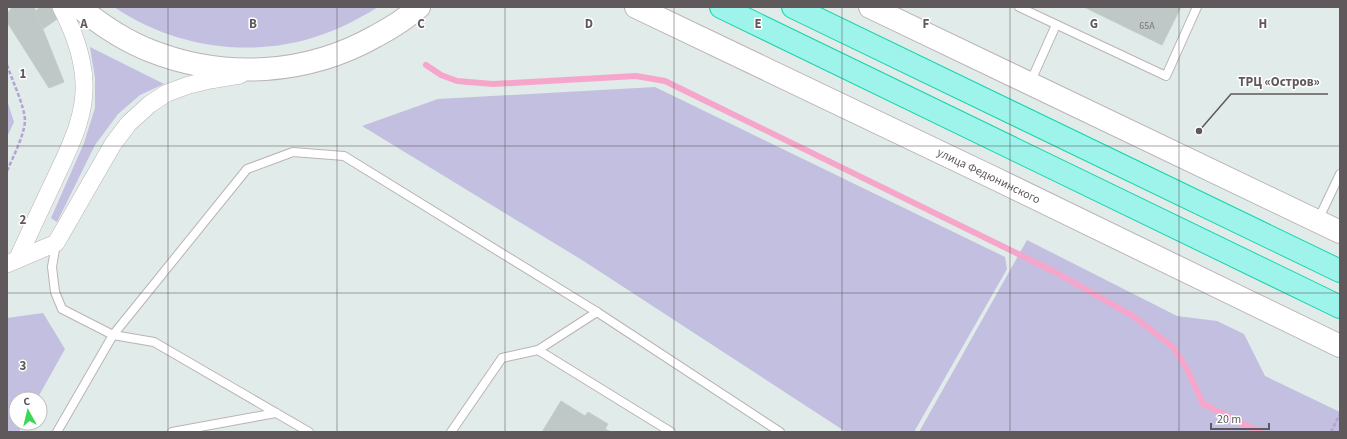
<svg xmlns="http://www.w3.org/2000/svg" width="1347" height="439" viewBox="0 0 1347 439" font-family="'Source Sans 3',sans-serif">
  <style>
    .green { fill: #c2bfe0 }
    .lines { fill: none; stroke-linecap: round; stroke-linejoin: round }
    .stream { stroke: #f6a6cb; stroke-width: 6 }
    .building { fill: #bfc8c6; stroke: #c0cfcb }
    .service-casing { stroke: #bab3b6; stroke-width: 10 }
    .minor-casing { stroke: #bab3b6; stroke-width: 18 }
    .secondary-casing { stroke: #bcb4b6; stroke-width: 24 }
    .trunk-casing { stroke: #16d5ab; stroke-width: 24 }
    .path { stroke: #b4a4d1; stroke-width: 2.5; stroke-dasharray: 4 2; stroke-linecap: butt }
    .service { stroke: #fff; stroke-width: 8 }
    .minor { stroke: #fff; stroke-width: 17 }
    .secondary { stroke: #fff; stroke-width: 22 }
    .trunk { stroke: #9ef4ea; stroke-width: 22 }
    .grid { fill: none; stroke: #60595c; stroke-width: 1; stroke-opacity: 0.55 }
    .labels { text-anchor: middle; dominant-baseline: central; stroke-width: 3; stroke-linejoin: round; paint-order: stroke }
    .number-label { font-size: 10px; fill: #787576 }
    .street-label { font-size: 12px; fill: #60595c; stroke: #fff }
    .grid-label { font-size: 13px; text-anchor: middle; font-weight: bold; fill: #60595c; stroke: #fff; stroke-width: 3; stroke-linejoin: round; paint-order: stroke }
    .leader { fill: none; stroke: #60595c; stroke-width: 1.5 }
    .callout-dot { fill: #60595c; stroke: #fff; stroke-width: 1.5 }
    .callout-label { font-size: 13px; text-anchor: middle; font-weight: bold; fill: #60595c; stroke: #fff; stroke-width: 3; stroke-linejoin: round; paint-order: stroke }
  </style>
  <rect width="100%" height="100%" fill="#e1ebe9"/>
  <!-- green -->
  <g class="green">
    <path d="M114,7H378C359,19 339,29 318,36C250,59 173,47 114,7Z"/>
    <path d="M90,47L164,84L140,95L118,114L95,145L57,222L51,218L84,143L95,108V78Z"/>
    <path d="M655,87L1005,257L1007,269L914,432H846L582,260L362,126L438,99Z"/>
    <path d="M7,100L14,122L7,137Z"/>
    <path d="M1027,240L1177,316L1217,321L1244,334L1265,376L1340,412V432H919Z"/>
    <path d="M43,313L65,349L37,399H16V423H24L19,432H7V318Z"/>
  </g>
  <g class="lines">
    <!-- stream -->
    <path class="stream" d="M426,65L441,75L457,81L493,84L636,76L665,81L1055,272L1133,316L1173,347L1187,369L1203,404L1260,432"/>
  </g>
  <!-- building -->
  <g class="building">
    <path d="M12,7H34L64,82L49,88L7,22V14Z"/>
    <path d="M41,7H74L43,29L35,11Z"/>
    <path d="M1084,7H1181L1162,45Z"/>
    <path d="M561,401L585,416L588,412L608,424L605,429L611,432H542Z"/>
  </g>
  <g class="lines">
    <defs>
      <g id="service">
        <path d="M1019,7L1166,76L1197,7"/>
        <path d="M1030,83L1056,25"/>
        <path d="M1318,220L1340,174"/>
        <path d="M56,243L52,267L55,292L62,309L113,335L154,342L309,432"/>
        <path d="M538,350L671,432"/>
        <path d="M57,432L113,335L247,169L293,152L344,156L597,312L780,432"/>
        <path d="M172,432L276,413"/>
        <path d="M451,432L502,358L538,350L597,312"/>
      </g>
      <g id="minor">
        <path d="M17,260C29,234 41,208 53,183C68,150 86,118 84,82C83,56 73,30 61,7"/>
        <path d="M7,264L56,243L113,144L129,123L150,104L167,93L189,85L210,80L240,75"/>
      </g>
      <g id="secondary">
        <path d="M79,7C101,25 125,41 151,51C225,80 307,75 376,36C391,28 406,19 419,7"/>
        <path id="s1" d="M636,7L996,179L1340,346"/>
        <path d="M870,7L1340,232"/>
      </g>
      <g id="trunk">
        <path d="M721,7L1340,307"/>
        <path d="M793,7L1340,271"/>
      </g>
    </defs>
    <!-- service casing -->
    <use href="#service" class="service-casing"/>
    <!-- minor casing -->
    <use href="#minor" class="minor-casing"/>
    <!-- secondary casing -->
    <use href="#secondary" class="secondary-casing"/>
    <!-- trunk casing -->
    <use href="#trunk" class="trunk-casing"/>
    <!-- path -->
    <g class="path">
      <path d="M7,65C12,80 25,107 25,121C24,136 13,157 7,171"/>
      <path d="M1331,432L1340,414"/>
    </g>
    <!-- service -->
    <use href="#service" class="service"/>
    <!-- minor -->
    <use href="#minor" class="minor"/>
    <!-- secondary -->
    <use href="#secondary" class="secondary"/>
    <!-- trunk -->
    <use href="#trunk" class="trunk"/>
  </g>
  <!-- grid -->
  <path class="grid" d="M168,7V432M337,7V432M505,7V432M674,7V432M842,7V432M1010,7V432M1179,7V432M7,146H1340M7,293H1340"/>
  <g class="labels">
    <!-- number labels -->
    <g class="number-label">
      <text x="1147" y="26">65А</text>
    </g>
    <!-- street labels -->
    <g class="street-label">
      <text stroke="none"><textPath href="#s1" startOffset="391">улица Федюнинского</textPath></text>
    </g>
  </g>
  <g class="grid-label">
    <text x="84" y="28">A</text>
    <text x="253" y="28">B</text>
    <text x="421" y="28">C</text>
    <text x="589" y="28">D</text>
    <text x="758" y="28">E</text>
    <text x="926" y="28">F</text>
    <text x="1094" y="28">G</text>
    <text x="1263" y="28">H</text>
    <text x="23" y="78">1</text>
    <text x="23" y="224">2</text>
    <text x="23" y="370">3</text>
  </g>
  <!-- callouts -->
  <path class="leader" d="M1199 131L1231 94H1328"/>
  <circle class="callout-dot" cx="1199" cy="131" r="4"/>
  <g class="callout-label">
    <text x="1279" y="86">ТРЦ «Остров»</text>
  </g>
  <!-- border -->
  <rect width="1347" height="439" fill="none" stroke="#60595c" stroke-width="16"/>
  <!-- north arrow -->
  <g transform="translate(28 411) rotate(352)"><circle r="19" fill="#ffffff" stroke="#bfbdbe"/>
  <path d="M0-3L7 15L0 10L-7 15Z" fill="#3bd755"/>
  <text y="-6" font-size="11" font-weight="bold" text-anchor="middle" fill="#60595c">С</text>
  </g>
  <!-- scale -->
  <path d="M1211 423v6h58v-6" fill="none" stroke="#60595c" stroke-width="2"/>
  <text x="1217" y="423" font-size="12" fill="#60595c" stroke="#ffffff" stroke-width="3" paint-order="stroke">20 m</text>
</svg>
